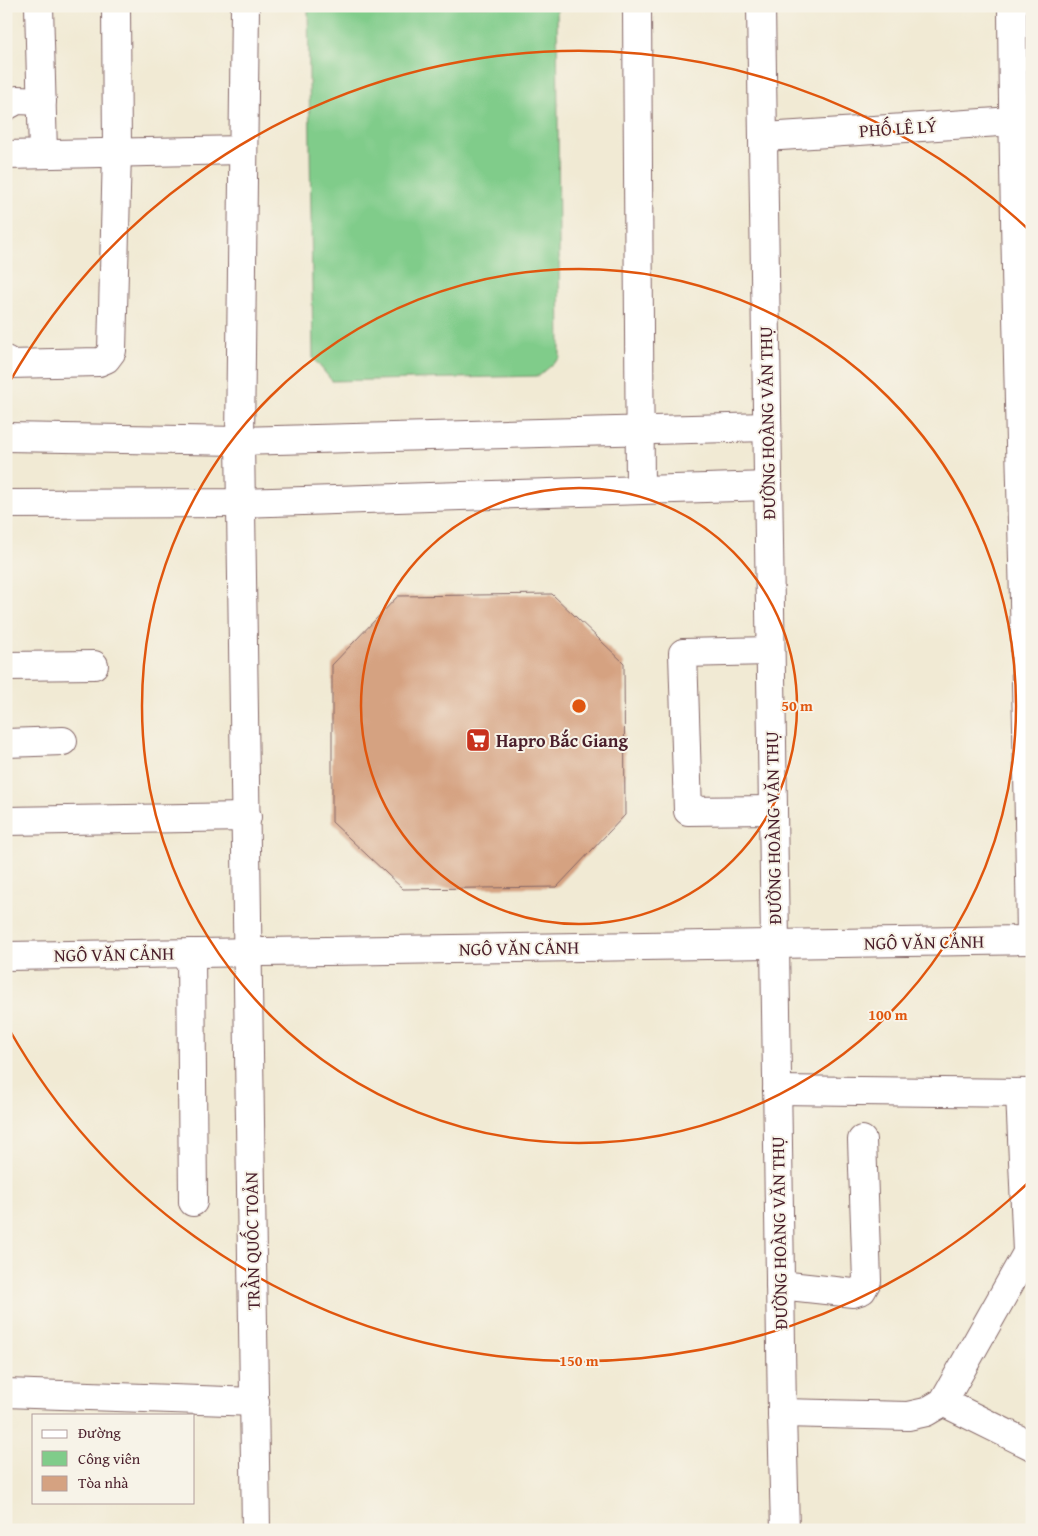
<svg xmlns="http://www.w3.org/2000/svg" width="1038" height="1536" viewBox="0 0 1038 1536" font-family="'Gentium Book Plus',serif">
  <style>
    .green { fill: #80cc8a; stroke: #65765a }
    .building { fill: #d5a281 }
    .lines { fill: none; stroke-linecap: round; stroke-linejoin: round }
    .minor-casing { stroke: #846666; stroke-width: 30 }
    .minor { stroke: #fff; stroke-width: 28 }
    .ring { fill: none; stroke: #e0560e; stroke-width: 2.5 }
    .labels { text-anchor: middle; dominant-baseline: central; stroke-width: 4; stroke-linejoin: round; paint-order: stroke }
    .street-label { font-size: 18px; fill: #4a1f2b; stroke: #f7f3e8 }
    .poi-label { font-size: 18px; font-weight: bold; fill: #4a1f2b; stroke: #f7f3e8; text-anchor: start }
    .centre { fill: #e0560e; stroke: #f7f3e8; stroke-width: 2.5 }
    .ring-label { font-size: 15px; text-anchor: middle; font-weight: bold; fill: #e0560e; stroke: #f7f3e8; stroke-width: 4; stroke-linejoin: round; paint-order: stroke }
  </style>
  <rect width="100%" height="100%" fill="#f7f3e8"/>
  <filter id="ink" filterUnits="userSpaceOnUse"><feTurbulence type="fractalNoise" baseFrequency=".02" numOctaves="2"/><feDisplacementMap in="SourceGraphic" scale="10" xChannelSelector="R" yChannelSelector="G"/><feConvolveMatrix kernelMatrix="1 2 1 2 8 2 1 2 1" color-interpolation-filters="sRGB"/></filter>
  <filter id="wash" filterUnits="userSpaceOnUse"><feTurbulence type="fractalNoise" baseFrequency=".0096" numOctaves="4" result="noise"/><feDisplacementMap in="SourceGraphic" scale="20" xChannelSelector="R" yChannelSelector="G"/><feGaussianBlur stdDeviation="1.12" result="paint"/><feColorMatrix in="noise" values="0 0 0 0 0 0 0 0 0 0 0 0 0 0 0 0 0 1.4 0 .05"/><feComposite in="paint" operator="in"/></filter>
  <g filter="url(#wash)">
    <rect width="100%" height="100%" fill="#f1ead4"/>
    <!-- green -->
    <path class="green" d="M308,6H557L560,358L539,376L332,381L313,358Z"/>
    <g id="blocks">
      <!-- building -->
      <path class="building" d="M552,594L624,663L625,815L557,887L403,889L332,822V665L398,596Z"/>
    </g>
  </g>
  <g filter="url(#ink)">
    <use href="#blocks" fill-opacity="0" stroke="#846666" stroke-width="1"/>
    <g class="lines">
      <defs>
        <g id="minor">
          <path d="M39,6L43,153"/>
          <path d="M245,6L240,441L256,1530"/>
          <path d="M637,6L640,490"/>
          <path d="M761,6L782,1413L785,1530"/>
          <path d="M1012,6C1014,318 1027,629 1031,940"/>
          <path d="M6,106L17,100L42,101"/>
          <path d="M765,137L1030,120"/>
          <path d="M6,155L243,150"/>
          <path d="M6,360L9,364L99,362L106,359L112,351L117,151L116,6"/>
          <path d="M6,437L240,441L767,427"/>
          <path d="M6,504L242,503L768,486"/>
          <path d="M770,651L683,653L688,811L773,810"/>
          <path d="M6,666L94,665"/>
          <path d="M6,743L63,741"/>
          <path d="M6,821L247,817"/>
          <path d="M191,953L193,1202"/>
          <path d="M6,956L1032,940"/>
          <path d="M777,1090L1032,1093"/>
          <path d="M1020,1093L1027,1252"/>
          <path d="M780,1285L853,1293L862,1290L867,1281L862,1140"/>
          <path d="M6,1393L255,1402"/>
          <path d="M943,1402L1032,1446"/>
          <path d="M782,1413L908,1416L926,1412L943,1402L1032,1244"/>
        </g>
      </defs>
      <!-- minor casing -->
      <use href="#minor" class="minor-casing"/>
      <!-- minor -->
      <use href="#minor" class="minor"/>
    </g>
  </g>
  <!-- distance rings -->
  <g class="ring">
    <circle cx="579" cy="706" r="218"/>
    <circle cx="579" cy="706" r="437"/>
    <path d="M1030 1181A655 655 0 0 1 9 1029M9 383A655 655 0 0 1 1030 231"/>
  </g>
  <!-- icons -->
  <defs>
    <symbol id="supermarket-square" viewBox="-11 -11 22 22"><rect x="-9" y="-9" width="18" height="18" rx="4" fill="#c8321e" stroke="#f7f3e8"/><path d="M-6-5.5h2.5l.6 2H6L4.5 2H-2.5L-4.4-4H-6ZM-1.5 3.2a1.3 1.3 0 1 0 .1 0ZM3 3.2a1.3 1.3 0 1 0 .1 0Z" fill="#fff"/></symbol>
  </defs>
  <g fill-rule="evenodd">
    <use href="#supermarket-square" x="464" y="726" width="28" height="28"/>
  </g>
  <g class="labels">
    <!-- street labels -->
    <g class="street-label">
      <text transform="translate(898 128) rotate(-4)">PHỐ LÊ LÝ</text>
      <text transform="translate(767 423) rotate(-91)">ĐƯỜNG HOÀNG VĂN THỤ</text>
      <text transform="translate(773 828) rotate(-91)">ĐƯỜNG HOÀNG VĂN THỤ</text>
      <text transform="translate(924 942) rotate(-1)">NGÔ VĂN CẢNH</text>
      <text transform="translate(519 948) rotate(-1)">NGÔ VĂN CẢNH</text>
      <text transform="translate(114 954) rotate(-1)">NGÔ VĂN CẢNH</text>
      <text transform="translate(779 1233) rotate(-91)">ĐƯỜNG HOÀNG VĂN THỤ</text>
      <text transform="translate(252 1241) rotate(-91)">TRẦN QUỐC TOẢN</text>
    </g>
    <!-- poi labels -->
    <g class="poi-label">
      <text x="496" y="740">Hapro Bắc Giang</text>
    </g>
  </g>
  <circle cx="579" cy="706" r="8" class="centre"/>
  <g class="ring-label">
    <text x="797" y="711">50 m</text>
    <text x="888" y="1020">100 m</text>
    <text x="579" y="1366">150 m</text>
  </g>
  <!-- margin -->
  <rect width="1038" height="1536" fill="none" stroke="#f7f3e8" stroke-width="25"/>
  <!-- legend -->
  <rect x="32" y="1414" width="162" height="90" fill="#f7f3e8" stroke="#b29e9c"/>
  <rect x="42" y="1430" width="25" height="8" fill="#ffffff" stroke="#b29e9c"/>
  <text x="78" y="1438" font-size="15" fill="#4a1f2b">Đường</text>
  <rect x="42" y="1451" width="25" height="15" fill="#80cc8a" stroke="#b29e9c"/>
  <text x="78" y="1464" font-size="15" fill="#4a1f2b">Công viên</text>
  <rect x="42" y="1476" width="25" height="15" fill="#d5a281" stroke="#b29e9c"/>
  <text x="78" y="1488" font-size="15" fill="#4a1f2b">Tòa nhà</text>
</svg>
